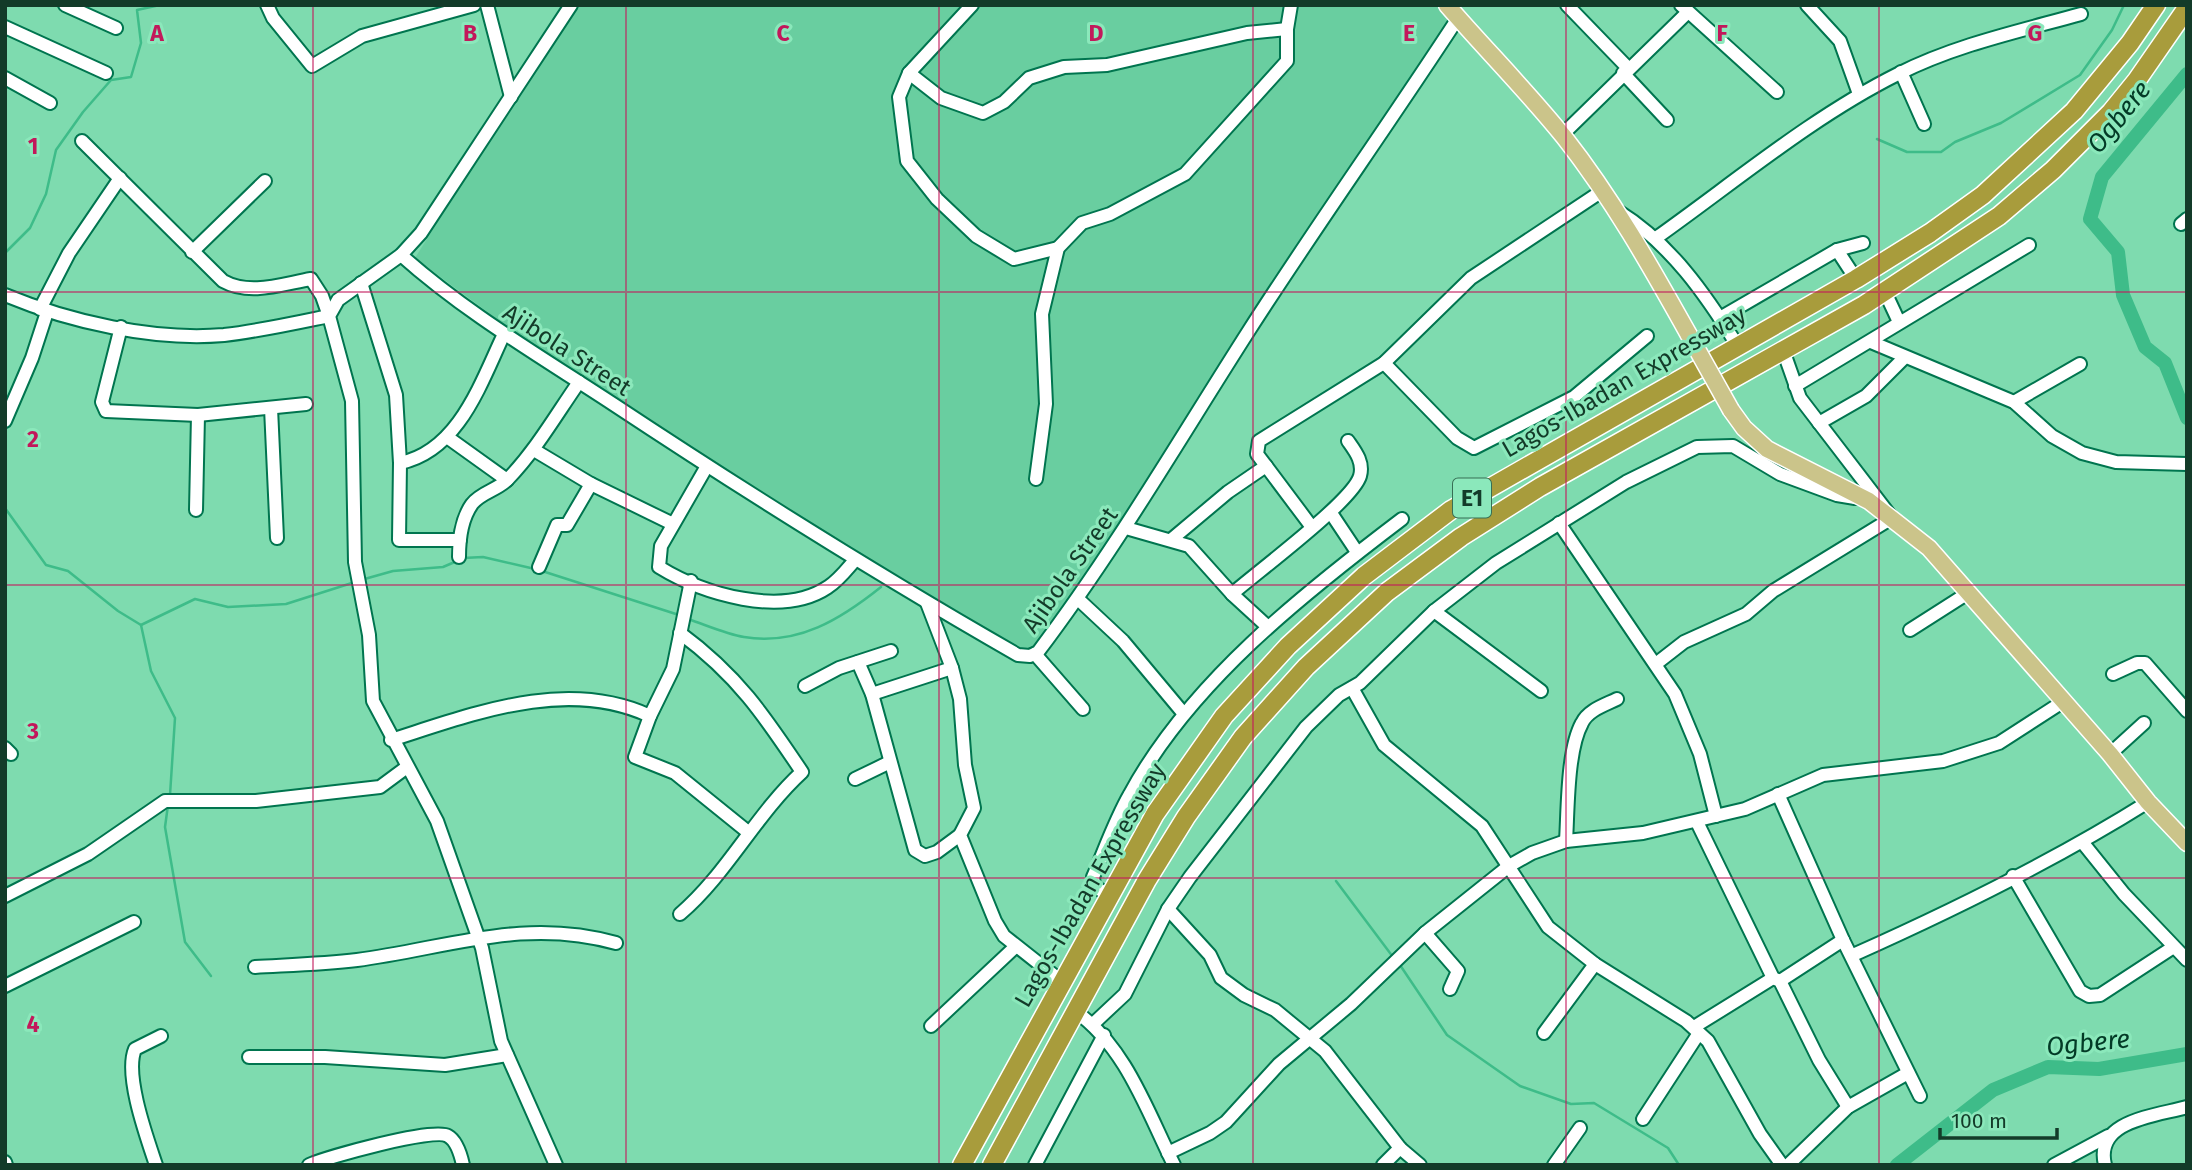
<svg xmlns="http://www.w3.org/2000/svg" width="2192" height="1170" viewBox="0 0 2192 1170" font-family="'Fira Sans',sans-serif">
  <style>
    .built { fill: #69cea0 }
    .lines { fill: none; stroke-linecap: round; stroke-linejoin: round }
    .stream { stroke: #3ebc89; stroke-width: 2.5 }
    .river { stroke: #3ebc89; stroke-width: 14 }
    .minor-casing { stroke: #00754f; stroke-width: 16 }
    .major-casing { stroke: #fff; stroke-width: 19 }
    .highway-casing { stroke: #fff; stroke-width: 21 }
    .minor { stroke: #fff; stroke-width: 12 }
    .major { stroke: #cbc48a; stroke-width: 16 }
    .highway { stroke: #a89c3c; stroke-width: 18 }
    .major-bridge-casing { stroke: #fff; stroke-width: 19; stroke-linecap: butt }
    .major-bridge { stroke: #cbc48a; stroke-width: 16 }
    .grid { fill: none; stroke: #c2185b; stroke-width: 2; stroke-opacity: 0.55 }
    .labels { text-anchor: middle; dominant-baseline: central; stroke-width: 6; stroke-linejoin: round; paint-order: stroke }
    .shield { fill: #8be8bb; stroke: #376f55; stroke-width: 2 }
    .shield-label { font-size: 23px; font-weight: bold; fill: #133b29 }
    .street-label { font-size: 24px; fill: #133b29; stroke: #8be8bb }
    .water-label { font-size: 26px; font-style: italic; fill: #033a26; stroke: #8be8bb }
    .grid-label { font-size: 23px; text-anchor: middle; font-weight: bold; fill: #c2185b; stroke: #8be8bb; stroke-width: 6; stroke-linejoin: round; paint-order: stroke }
  </style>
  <rect width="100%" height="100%" fill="#7edbaf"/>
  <!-- built -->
  <path class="built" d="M575,5H1446L1458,18L1046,638L1025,659L607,401L415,258Z"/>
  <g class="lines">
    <!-- stream -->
    <g class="stream">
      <path d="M1877,139L1907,152H1941L1955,142L2001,123L2080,75L2112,30L2124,5"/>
      <path d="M5,253L30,228L46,194L56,150L83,112L111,80L131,77L141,43L137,10L160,5"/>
      <path d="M5,508L46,565L68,571L118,611L141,625L195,599L228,607L286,604L355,582"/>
      <path d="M463,558L483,557L535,569"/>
      <path d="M542,571L679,615"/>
      <path d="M361,580L393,571L443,567L457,561"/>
      <path d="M688,619C706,625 726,634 744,637C798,646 841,619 881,587"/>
      <path d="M141,625L151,671L175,718L170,795"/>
      <path d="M168,805L165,827L185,942L211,976"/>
      <path d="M1336,881L1393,957"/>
      <path d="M1400,965L1447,1035L1520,1086L1571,1104L1594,1103L1668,1148L1679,1165"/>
    </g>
    <!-- river -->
    <g class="river">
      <path d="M2187,74L2102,177L2090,219L2118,252L2123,295L2145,347L2165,363L2187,418"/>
      <path d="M1897,1165L1993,1090L2048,1067L2099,1069L2187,1054"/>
    </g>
    <defs>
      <g id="minor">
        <path d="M65,5L116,28"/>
        <path d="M267,5L273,18L312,66L362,36L474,5"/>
        <path d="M487,5L511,97"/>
        <path d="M972,5L909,73L941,98L983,113L1004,102L1029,78L1064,67L1107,65L1247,33L1287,29"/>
        <path d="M1567,5L1628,68"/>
        <path d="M1681,5L1777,92"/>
        <path d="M1807,5L1840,41L1859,94"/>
        <path d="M5,27L106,73"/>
        <path d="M1901,72L1924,124"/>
        <path d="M909,73L899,97L907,161L937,199L976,236L1014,259L1058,248"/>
        <path d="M1623,73L1667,120"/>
        <path d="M5,78L50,103"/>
        <path d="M1562,135L1688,12"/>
        <path d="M1618,211C1670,243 1706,295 1737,345"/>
        <path d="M2181,224L2187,219"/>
        <path d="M1656,238C1735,182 1812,117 1898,74C1955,45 2020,31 2081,14"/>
        <path d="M1837,250L1856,279"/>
        <path d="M192,252L265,181"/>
        <path d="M401,255C466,313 540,356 613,404C746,492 880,576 1018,655L1030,656L1038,652C1115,550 1179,440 1248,332C1316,226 1389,124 1458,18"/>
        <path d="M361,283L396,395L400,463L399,540H460"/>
        <path d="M1885,292L1899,322"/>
        <path d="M5,295C70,322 154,341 224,335C259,331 295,323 329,316L322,296L311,279C282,284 250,296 223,281L82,141"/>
        <path d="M40,309L69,253L120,178"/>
        <path d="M1720,318L1837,250L1863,243"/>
        <path d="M121,327L102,402L106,411L198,415L306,404"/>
        <path d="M1871,342L2014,402L2052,436L2082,453L2116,462L2187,464"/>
        <path d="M1384,363L1457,438L1474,448L1574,397L1647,336"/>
        <path d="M1795,386L2029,245"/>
        <path d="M2014,402L2080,364"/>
        <path d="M271,408L277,538"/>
        <path d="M5,421L32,358L47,312"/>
        <path d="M1819,423L1866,396L1904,358"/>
        <path d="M447,437L507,480"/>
        <path d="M534,450L591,484L673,524"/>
        <path d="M400,463C459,451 481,382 504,334"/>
        <path d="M707,466L661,546L659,567C703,594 782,618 828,587C839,580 847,569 855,560"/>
        <path d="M1036,479L1046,404L1042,314L1058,248L1082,223L1110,214L1185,174L1287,61V29L1291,5"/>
        <path d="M196,510L198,415"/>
        <path d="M1331,513L1357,552"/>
        <path d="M1559,523L1675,694L1700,754L1716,816"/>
        <path d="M1311,526L1257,454L1259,441L1384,363L1471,278L1602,191"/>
        <path d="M1126,528L1189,546L1232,594L1268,627"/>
        <path d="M1172,539L1228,492L1266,466"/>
        <path d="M459,557C459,540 462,518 472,504C481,492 498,490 508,479C536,450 556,415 579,382"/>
        <path d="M539,567L557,525H567L591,484"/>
        <path d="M691,581L673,669L650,716L635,757L675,773L748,832"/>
        <path d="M1232,594C1257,572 1353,501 1360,476C1364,462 1355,451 1348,441"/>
        <path d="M1078,599L1123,641L1184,714"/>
        <path d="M927,603L952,668L960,699L965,765L974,808L960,835L995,921L1004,936L1061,981"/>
        <path d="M1434,611L1541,691"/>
        <path d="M1910,630L1968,593"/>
        <path d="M1035,654L1083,709"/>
        <path d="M858,662L872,694L915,850L925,856L937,852L960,835"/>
        <path d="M1657,663L1684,642L1746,614L1773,591L1892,518L1800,398L1783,350"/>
        <path d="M2113,674L2137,663H2145L2187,711"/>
        <path d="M805,686L839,668L891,651"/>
        <path d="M1352,688L1384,745L1482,826L1548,927L1595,964L1686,1021L1708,1041L1760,1134L1782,1165"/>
        <path d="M872,694L952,668"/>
        <path d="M391,740C473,714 566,677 650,716"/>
        <path d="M5,748L11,754"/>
        <path d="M2110,754L2144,723"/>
        <path d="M855,779L890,762"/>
        <path d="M1778,794L1843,940L1920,1096"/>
        <path d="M1697,822L1773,978L1780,981L1819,1060L1848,1107"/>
        <path d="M1566,841C1568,810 1567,750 1582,723C1588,710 1605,705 1617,699"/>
        <path d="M2083,843L2124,894L2187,960"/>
        <path d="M2013,876L2080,991L2089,996L2100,995L2172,948"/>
        <path d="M1108,895L1094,886L1093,877C1105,849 1115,820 1130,794C1190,683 1303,594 1402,519"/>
        <path d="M5,896L88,854L165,801H256L380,787L407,767"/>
        <path d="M1168,909L1210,955L1221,978L1244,995L1275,1010L1325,1051L1400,1148L1420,1165"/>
        <path d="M680,914C727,874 756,814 802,772C764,715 737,675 680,633"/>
        <path d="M1425,933L1458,971L1450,989"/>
        <path d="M1853,955C1954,910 2054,861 2148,802"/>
        <path d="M255,967C289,965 323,964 357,960C448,948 524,917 616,943"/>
        <path d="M1780,981L1843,940"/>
        <path d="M5,986L134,922"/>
        <path d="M1075,1011C1126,1047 1147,1111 1174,1165"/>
        <path d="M1093,1024L1125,994L1168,909L1190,877L1306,727L1339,695L1360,683L1434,611L1496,563L1626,482L1697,447L1733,446L1780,474L1837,495L1855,498"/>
        <path d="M931,1026L1015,947"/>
        <path d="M1694,1027L1773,978"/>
        <path d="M1544,1033L1595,964"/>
        <path d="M249,1057H325L445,1065L507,1055"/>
        <path d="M1643,1119L1699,1033"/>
        <path d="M1168,1153L1210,1133L1226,1122L1279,1064L1351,1004L1425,933L1509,866L1532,853L1566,841L1643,833L1745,809L1823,775L1943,761L1999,743L2064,701"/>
        <path d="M5,1162L6,1165"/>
        <path d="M156,1165C147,1138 124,1075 135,1049L161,1036"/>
        <path d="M309,1165C328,1157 434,1127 448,1136C457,1141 461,1156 463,1165"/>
        <path d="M556,1165L501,1041L482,948L437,821L373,701L369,635L355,562L352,401L329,316L338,300L401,255L421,233L571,5"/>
        <path d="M1035,1165L1104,1035"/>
        <path d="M1383,1165L1400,1148"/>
        <path d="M1554,1165L1580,1128"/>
        <path d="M1788,1165L1848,1107L1908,1073"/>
        <path d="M2054,1165L2108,1136"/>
        <path d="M2105,1165C2094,1120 2156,1116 2187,1107"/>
      </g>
      <g id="major">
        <path d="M1447,5C1485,49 1527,91 1564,137C1612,198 1651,267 1689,335"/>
        <path d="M1731,410L1744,428L1767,449L1869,501L1929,548L2110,754L2148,802L2187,843"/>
      </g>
      <g id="highway">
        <path d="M962,1165L1155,814L1224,716L1288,646L1364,576L1451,510L1856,279L1930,233L1983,195L2074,111L2130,43L2156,5"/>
        <path d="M992,1165L1147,880L1186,817L1243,737L1306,667L1387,592L1461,537L1540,487L1864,305L1999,216L2053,170L2111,112L2137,80L2187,8"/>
      </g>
    </defs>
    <!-- minor casing -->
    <use href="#minor" class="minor-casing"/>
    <!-- major casing -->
    <use href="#major" class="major-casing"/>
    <!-- highway casing -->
    <use href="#highway" class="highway-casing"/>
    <!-- minor -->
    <use href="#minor" class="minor"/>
    <!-- major -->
    <use href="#major" class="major"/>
    <!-- highway -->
    <use href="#highway" class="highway"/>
    <defs>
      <path id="major-bridge" d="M1689,335L1731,410"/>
    </defs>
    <!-- major-bridge casing -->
    <use href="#major-bridge" class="major-bridge-casing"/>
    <!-- major-bridge -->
    <use href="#major-bridge" class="major-bridge"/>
  </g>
  <!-- grid -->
  <path class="grid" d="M313,5V1165M626,5V1165M939,5V1165M1253,5V1165M1566,5V1165M1879,5V1165M5,292H2187M5,585H2187M5,878H2187"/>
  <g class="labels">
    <!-- shield labels -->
    <rect class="shield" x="1453" y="478.5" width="38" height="39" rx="5"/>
    <g class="shield-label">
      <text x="1472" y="498">E1</text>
    </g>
    <!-- street labels -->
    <g class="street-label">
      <text transform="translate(567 350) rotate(33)">Ajibola Street</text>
      <text transform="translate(1624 382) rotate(-30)">Lagos-Ibadan Expressway</text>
      <text transform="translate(1070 570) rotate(-55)">Ajibola Street</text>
      <text transform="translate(1090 885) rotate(-60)">Lagos-Ibadan Expressway</text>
    </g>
    <!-- water labels -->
    <g class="water-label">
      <text transform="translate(2119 117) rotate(-51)">Ogbere</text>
      <text transform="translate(2088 1043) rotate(-6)">Ogbere</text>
    </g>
  </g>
  <g class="grid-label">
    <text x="157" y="41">A</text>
    <text x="470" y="41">B</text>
    <text x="783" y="41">C</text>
    <text x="1096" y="41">D</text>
    <text x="1409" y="41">E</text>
    <text x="1722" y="41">F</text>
    <text x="2035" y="41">G</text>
    <text x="33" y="154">1</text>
    <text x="33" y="447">2</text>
    <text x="33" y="739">3</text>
    <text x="33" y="1032">4</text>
  </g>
  <!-- border -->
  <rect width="2192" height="1170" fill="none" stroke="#133b29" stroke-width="14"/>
  <!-- scale -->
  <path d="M1940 1128v10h117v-10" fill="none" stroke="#133b29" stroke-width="3.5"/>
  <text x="1951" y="1128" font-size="21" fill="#133b29" stroke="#8be8bb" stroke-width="5" paint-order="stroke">100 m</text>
</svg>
